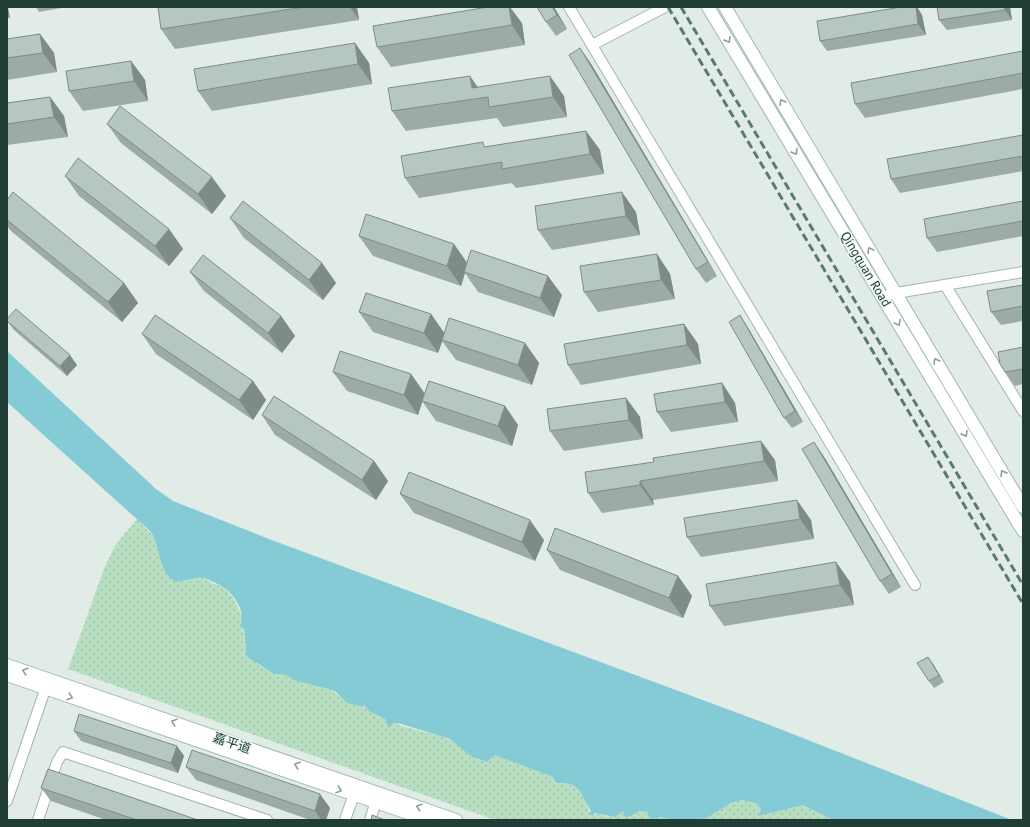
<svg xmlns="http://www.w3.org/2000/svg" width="1030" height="827" viewBox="0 0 1030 827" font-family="'PT Sans','Noto Sans SC',sans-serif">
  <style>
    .garden { fill: url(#garden-dots) }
    .water { fill: #85cbd5 }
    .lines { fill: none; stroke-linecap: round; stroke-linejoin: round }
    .street-casing { stroke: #a3b4ae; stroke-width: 12 }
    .secondary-casing { stroke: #9eb9af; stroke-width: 14 }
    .street { stroke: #fff; stroke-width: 10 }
    .secondary { stroke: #fff; stroke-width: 12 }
    .rail { stroke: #5a7a70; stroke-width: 3; stroke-dasharray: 8 4; stroke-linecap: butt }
    .wall { fill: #9daba5 }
    .shaded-wall { fill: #7f8b86 }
    .building { fill: #b6c7c0; stroke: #7f8b86 }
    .oneway { stroke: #909e9a }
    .labels { text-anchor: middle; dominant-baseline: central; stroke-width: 3; stroke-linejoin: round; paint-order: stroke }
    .street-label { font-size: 13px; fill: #203e35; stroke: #f1f9f5 }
  </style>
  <defs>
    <pattern id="garden-dots" width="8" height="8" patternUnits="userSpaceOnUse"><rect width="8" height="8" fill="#b8dfc1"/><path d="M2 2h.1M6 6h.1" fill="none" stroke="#9ec0a6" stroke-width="1.8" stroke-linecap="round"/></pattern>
  </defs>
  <rect width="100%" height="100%" fill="#e1ece7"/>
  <!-- garden -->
  <g class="garden">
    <path d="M137,519L157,540C157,553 164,575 176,582L203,577L212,583L223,587L232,596L242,615L245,649L257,664L274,674L286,675L293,680L328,689L355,705H364C381,726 423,729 448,739C463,745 468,758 487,762L495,754L553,777L556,783C582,782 584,796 591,815L599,814L608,817L623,811L629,815L640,811L648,812L653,819L660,817L673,820H495L68,669L105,566L116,544Z"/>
    <path d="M742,800L758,804L761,810L758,815L803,805L833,820H692L712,815L731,803Z"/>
  </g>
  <!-- water -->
  <path class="water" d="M7,351L156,489L173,501L269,539L762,722L1012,820H833L803,805L758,816L761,810L758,804L742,800L731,803L707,818L692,820H673L660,817L653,819L648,816V812L640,811L628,817L623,816L624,813L623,811L615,817L594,813L593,816L589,813L591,811C580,792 580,782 556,783L553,777L495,755L487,762L472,757L450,739L401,724L393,723L390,727H388L386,720L369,711L364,705L360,706L347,703L336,692L328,689L293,680L286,675L274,674L246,656L244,629L240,626C247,613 234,594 223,587C217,583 210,581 203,577L176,582C156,570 162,547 150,531L7,402Z"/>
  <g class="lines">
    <defs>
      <g id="street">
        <path d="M569,7L915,585"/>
        <path d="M592,45L665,7"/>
        <path d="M945,285L1023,411"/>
        <path d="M890,294L1023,272"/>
        <path d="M7,801L48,681"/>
        <path d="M38,820L57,762L63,752L267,820"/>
        <path d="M345,820L356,788"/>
        <path d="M370,820L378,795"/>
      </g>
      <g id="secondary">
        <path d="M708,7L1023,531"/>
        <path d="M725,7L1023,507"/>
        <path d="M7,665L456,820"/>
        <path d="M7,675L428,820"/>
      </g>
    </defs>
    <!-- street casing -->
    <use href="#street" class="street-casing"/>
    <!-- secondary casing -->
    <use href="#secondary" class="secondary-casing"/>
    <!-- street -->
    <use href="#street" class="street"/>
    <!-- secondary -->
    <use href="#secondary" class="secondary"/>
    <!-- rail -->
    <g class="rail">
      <path d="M668,7L1023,604"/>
      <path d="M681,7L1023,585"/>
    </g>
  </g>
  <!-- wall -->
  <g class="wall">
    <path d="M7,7L10,18H7Z"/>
    <path d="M36,7H67L39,12Z"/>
    <path d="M158,7H357L359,20L175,49L161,29Z"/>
    <path d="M554,7L567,29L556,36L546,22Z"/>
    <path d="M901,7H917L922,15L926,35L827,51L820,41Z"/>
    <path d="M1010,7L1012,20L947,30L939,20Z"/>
    <path d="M522,23L525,45L391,67L377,47Z"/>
    <path d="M40,34L54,53L57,72L7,80V39Z"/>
    <path d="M355,43L369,63L372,84L212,111L198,91Z"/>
    <path d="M1023,51V89L865,118L855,104Z"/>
    <path d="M131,61L145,80L148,101L83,111L69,91Z"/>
    <path d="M590,62L717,276L706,283L696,269Z"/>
    <path d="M478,87L564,96L567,117L503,127L497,118L406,131L392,111Z"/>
    <path d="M50,97L64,116L68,137L7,145V103Z"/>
    <path d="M107,124L226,196L212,214L121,143Z"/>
    <path d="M586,131L600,150L604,174L516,188L512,183L419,198L405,178L486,147Z"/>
    <path d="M1023,135V171L900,193L891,179Z"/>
    <path d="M65,176L169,229L183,249L169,266L79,196Z"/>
    <path d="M7,200L124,283L138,303L122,322L11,231L7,226Z"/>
    <path d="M1023,201V236L937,252L927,238Z"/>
    <path d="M636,212L640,235L552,250L538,230Z"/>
    <path d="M230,218L322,263L336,283L323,300L244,238Z"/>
    <path d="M359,236L467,263L562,295L554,317L478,292L465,273L461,286L373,256Z"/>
    <path d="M657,254L670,274L675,299L598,312L584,292Z"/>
    <path d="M190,272L281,316L295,336L282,353L204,291Z"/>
    <path d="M1023,285V321L1001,325L991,312Z"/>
    <path d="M359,312L431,314L444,333L525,343L539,363L532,385L456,360L442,341L438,353L373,332Z"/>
    <path d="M740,315L747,326L803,422L792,428L784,418Z"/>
    <path d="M7,321L77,365L67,376L14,330Z"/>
    <path d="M684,324L698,344L701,364L581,385L568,365Z"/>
    <path d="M142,334L253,381L266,400L253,420L156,354Z"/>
    <path d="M1023,347V384L1015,386L1005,372Z"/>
    <path d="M333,372L411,374L425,394L505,406L518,425L512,446L436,421L422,401L418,415L347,391Z"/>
    <path d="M722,383L735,403L738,422L671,432L657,412Z"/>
    <path d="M626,398L640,417L643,439L564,451L550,431Z"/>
    <path d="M262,415L374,461L388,481L376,500L275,435Z"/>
    <path d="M823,455L901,587L889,594L880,581Z"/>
    <path d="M775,460L778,481L653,500L654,505L602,513L588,493L585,472Z"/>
    <path d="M400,494L544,540L535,561L414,513Z"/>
    <path d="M684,518L811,520L814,539L701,557L687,537Z"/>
    <path d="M547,550L678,576L692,596L683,618L560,570Z"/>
    <path d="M836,562L850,582L854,605L724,626L710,606Z"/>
    <path d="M933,664L944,682L934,688L929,681Z"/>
    <path d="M74,731L177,746L184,756L178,773L81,741Z"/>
    <path d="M186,767L330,808L326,820H310L196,780Z"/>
    <path d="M41,788L198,820H106L51,801Z"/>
  </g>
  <!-- shaded-wall -->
  <g class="shaded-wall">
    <path d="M7,7H8L10,18L7,14Z"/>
    <path d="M350,7H357L359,20Z"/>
    <path d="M509,7H510L522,23L525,45L512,25Z"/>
    <path d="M552,7H554L567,29L557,15Z"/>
    <path d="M916,7H917L922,15L926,35L918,24Z"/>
    <path d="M1004,7H1010L1012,20L1005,10Z"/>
    <path d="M40,34L54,53L57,72L43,53Z"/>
    <path d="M355,43L369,63L372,84L358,64Z"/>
    <path d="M580,48L590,62L717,276L708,262Z"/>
    <path d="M131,61L145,80L148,101L134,81Z"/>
    <path d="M470,76L484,96L472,88Z"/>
    <path d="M550,76L564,96L567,117L553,97Z"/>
    <path d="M50,97L64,116L68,137L54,117Z"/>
    <path d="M586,131L600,150L604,174L590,154Z"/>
    <path d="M212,177L226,196L212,214L198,194Z"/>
    <path d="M622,192L636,212L640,235L626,216Z"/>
    <path d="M169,229L183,249L169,266L155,246Z"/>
    <path d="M454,244L468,264L464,272L465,273L461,286L447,266Z"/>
    <path d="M657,254L670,274L675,299L661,280Z"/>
    <path d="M322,263L336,283L323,300L309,280Z"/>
    <path d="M548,276L562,295L554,317L540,298Z"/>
    <path d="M124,283L138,303L122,322L108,302Z"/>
    <path d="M431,314L445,334L438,353L424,333Z"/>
    <path d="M740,315L747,326L803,422L795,411Z"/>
    <path d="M281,316L295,336L282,353L268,333Z"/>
    <path d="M684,324L698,344L701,364L687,345Z"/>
    <path d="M525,343L539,363L532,385L518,365Z"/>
    <path d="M70,355L77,365L67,376L60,366Z"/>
    <path d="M411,374L425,394L418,415L404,395Z"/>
    <path d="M253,381L266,400L253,420L239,400Z"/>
    <path d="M722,383L735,403L738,422L725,402Z"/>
    <path d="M626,398L640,417L643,439L629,420Z"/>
    <path d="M505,406L518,425L512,446L498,426Z"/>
    <path d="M761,441L775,460L778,481L764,461Z"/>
    <path d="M814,442L823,455L901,587L892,574Z"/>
    <path d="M374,461L388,481L376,500L362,480Z"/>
    <path d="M640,481L653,500L654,505L640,485Z"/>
    <path d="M797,500L811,520L814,539L800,519Z"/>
    <path d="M530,520L544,540L535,561L522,542Z"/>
    <path d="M836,562L850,582L854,605L840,585Z"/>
    <path d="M678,576L692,596L683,618L669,598Z"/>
    <path d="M928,657L933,664L944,682L939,675Z"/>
    <path d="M177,746L184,756L178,773L171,763Z"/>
    <path d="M320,794L330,808L326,820H321L315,811Z"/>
  </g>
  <!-- building -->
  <g class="building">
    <path d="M158,7H304L161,29Z"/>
    <path d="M488,7H509L512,25L377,47L373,26Z"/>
    <path d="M537,7H552L557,15L546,22Z"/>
    <path d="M901,7H916L918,24L820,41L817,21Z"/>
    <path d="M937,7H1004L1005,10L939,20Z"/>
    <path d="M40,34L43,53L7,58V39Z"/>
    <path d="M355,43L358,64L198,91L194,69Z"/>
    <path d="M580,48L708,262L696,269L569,55Z"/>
    <path d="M1023,51V73L855,104L851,83Z"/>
    <path d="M131,61L134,81L69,91L66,71Z"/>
    <path d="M470,76L472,88L550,76L553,97L489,107L488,97L392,111L388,88Z"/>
    <path d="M50,97L54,117L7,124V103Z"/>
    <path d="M120,106L212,177L198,194L107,124Z"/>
    <path d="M586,131L590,154L502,169V162L405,178L401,156L483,142L484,147Z"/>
    <path d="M1023,135V156L891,179L887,159Z"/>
    <path d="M78,158L169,229L155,246L65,176Z"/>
    <path d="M13,192L124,283L108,302L7,220V200Z"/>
    <path d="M622,192L626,216L538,230L535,206Z"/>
    <path d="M243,201L322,263L309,280L230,218Z"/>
    <path d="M1023,201V221L927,238L924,219Z"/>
    <path d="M366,214L454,244L447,266L359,236Z"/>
    <path d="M471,250L548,276L540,298L464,272Z"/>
    <path d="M657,254L661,280L584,292L580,266Z"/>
    <path d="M203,255L281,316L268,333L190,272Z"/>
    <path d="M1023,285V306L991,312L987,291Z"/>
    <path d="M366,293L431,314L424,333L359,312Z"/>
    <path d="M16,309L70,355L60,366L7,321V319Z"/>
    <path d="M155,315L253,381L239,400L142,334Z"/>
    <path d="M740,315L795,411L784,418L729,322Z"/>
    <path d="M449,318L525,343L518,365L442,340Z"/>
    <path d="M684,324L687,345L568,365L564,344Z"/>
    <path d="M1023,347V369L1005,372L1000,364L998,352Z"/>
    <path d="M340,351L411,374L404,395L333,372Z"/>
    <path d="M429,381L505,406L498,426L422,401Z"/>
    <path d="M722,383L725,402L657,412L654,394Z"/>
    <path d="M274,396L374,461L362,480L262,415Z"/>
    <path d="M626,398L629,420L550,431L547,409Z"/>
    <path d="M761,441L764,461L640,481V485L588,493L585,472L654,462L653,458Z"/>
    <path d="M814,442L892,574L880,581L802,449Z"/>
    <path d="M409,472L530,520L522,542L400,494Z"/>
    <path d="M797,500L800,519L687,537L684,518Z"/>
    <path d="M555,528L678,576L669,598L547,550Z"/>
    <path d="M836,562L840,585L710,606L706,584Z"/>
    <path d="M928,657L939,675L929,681L917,663Z"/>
    <path d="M79,714L177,746L171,763L74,731Z"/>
    <path d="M192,750L320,794L315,811L186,767Z"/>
    <path d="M48,769L198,820H137L41,788Z"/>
    <path d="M372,815L385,820H371Z"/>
  </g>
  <!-- one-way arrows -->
  <defs><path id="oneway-chevron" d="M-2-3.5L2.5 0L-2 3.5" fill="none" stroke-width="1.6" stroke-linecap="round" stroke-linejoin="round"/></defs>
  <g class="oneway">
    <use href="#oneway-chevron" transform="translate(728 40) rotate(59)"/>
    <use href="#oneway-chevron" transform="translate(782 102) rotate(-121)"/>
    <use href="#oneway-chevron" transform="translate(795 152) rotate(59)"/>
    <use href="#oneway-chevron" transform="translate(870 250) rotate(-121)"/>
    <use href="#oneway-chevron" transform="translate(898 323) rotate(59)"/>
    <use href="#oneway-chevron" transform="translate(936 361) rotate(-121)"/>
    <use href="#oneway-chevron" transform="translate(965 434) rotate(59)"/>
    <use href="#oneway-chevron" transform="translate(1003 473) rotate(-121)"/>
    <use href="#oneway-chevron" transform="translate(25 671) rotate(-161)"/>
    <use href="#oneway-chevron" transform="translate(70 697) rotate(19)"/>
    <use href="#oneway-chevron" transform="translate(174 722) rotate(-161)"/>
    <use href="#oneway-chevron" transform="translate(297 765) rotate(-161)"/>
    <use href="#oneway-chevron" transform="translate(339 790) rotate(19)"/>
    <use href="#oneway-chevron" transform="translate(419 807) rotate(-161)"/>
  </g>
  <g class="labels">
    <!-- street labels -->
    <g class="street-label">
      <text transform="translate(866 269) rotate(59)">Qingquan Road</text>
      <text transform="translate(232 743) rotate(19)">嘉平道</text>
    </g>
  </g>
  <!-- border -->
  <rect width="1030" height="827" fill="none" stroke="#203e35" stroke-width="16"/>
</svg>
